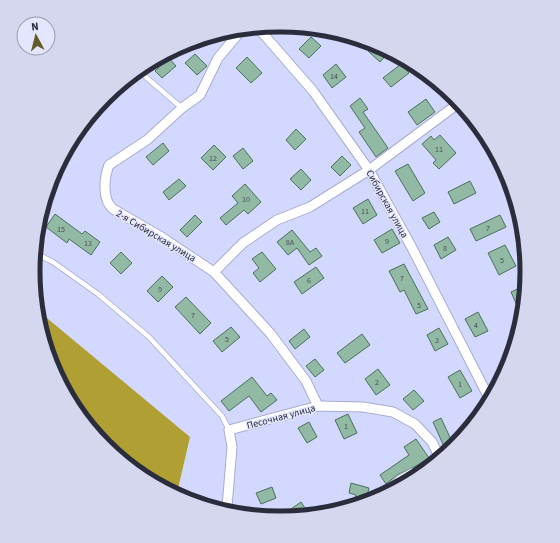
<svg xmlns="http://www.w3.org/2000/svg" width="560" height="543" viewBox="0 0 560 543" font-family="'Source Sans 3',sans-serif">
  <style>
    .forest { fill: #b09f32 }
    .building { fill: #92b9a3; stroke: #4b705c }
    .lines { fill: none; stroke-linecap: round; stroke-linejoin: round }
    .service-casing { stroke: #a8acd1; stroke-width: 6 }
    .minor-casing { stroke: #a8acd1; stroke-width: 11 }
    .service { stroke: #fff; stroke-width: 4.5 }
    .minor { stroke: #fff; stroke-width: 9 }
    .labels { text-anchor: middle; dominant-baseline: central; stroke-width: 3; stroke-linejoin: round; paint-order: stroke }
    .number-label { font-size: 8px; fill: #465056 }
    .street-label { font-size: 10px; fill: #2c2d3c; stroke: #e3e6fe }
    .rim { fill: none; stroke: #2c2d3c; stroke-width: 5 }
  </style>
  <rect width="100%" height="100%" fill="#d3d8ff"/>
  <!-- forest -->
  <path class="forest" d="M42,314L190,437L177,493L106,446L52,366Z"/>
  <!-- building -->
  <g class="building">
    <path d="M311,37L321,46L309,58L299,49Z"/>
    <path d="M375,44L388,53L380,62L368,51Z"/>
    <path d="M195,54L207,66L197,75L185,63Z"/>
    <path d="M247,57L262,73L251,83L236,68Z"/>
    <path d="M169,58L176,66L162,78L155,71Z"/>
    <path d="M336,64L346,77L332,88L323,75Z"/>
    <path d="M401,64L409,73L391,87L383,78Z"/>
    <path d="M360,98L368,109L363,112L388,148L376,157L359,132L365,128L350,106Z"/>
    <path d="M426,99L435,112L417,125L408,112Z"/>
    <path d="M296,129L306,139L295,150L286,140Z"/>
    <path d="M440,135L456,153L439,169L433,163L436,160L422,144L431,136L434,140Z"/>
    <path d="M163,143L169,151L153,165L146,157Z"/>
    <path d="M214,145L226,157L213,170L201,158Z"/>
    <path d="M243,148L253,161L243,169L233,156Z"/>
    <path d="M342,156L351,165L340,176L331,167Z"/>
    <path d="M408,164L425,193L413,201L395,171Z"/>
    <path d="M301,169L311,180L301,190L290,179Z"/>
    <path d="M179,179L186,186L169,200L163,192Z"/>
    <path d="M470,181L476,193L454,204L448,192Z"/>
    <path d="M245,184L261,202L248,214L244,210L226,225L220,218L238,203L232,196Z"/>
    <path d="M368,199L377,215L363,224L353,208Z"/>
    <path d="M434,212L440,222L429,229L422,218Z"/>
    <path d="M55,214L82,234L85,231L100,242L91,255L69,239L67,243L46,227Z"/>
    <path d="M195,215L202,222L187,237L180,230Z"/>
    <path d="M500,215L506,227L476,241L470,229Z"/>
    <path d="M392,229L400,243L382,253L374,240Z"/>
    <path d="M292,230L310,252L316,248L322,256L309,265L297,248L288,255L277,242Z"/>
    <path d="M448,237L456,250L441,259L434,245Z"/>
    <path d="M505,245L516,266L499,275L488,253Z"/>
    <path d="M121,252L132,263L121,274L110,263Z"/>
    <path d="M262,252L276,269L260,282L253,273L259,268L252,259Z"/>
    <path d="M404,264L428,309L416,314L404,290L400,292L389,271Z"/>
    <path d="M316,267L324,278L302,294L294,282Z"/>
    <path d="M162,276L173,287L158,302L147,291Z"/>
    <path d="M524,286L522,295L519,310L511,292Z"/>
    <path d="M186,297L211,323L200,334L175,307Z"/>
    <path d="M478,312L488,331L475,337L465,319Z"/>
    <path d="M231,327L240,337L222,352L213,341Z"/>
    <path d="M439,328L448,344L435,351L427,335Z"/>
    <path d="M304,329L310,337L295,349L289,341Z"/>
    <path d="M362,334L370,345L345,363L337,353Z"/>
    <path d="M315,359L324,370L315,377L306,366Z"/>
    <path d="M378,369L390,385L376,395L365,379Z"/>
    <path d="M460,370L472,391L460,398L448,377Z"/>
    <path d="M252,377L267,396L271,393L277,400L261,412L249,396L229,411L221,401Z"/>
    <path d="M414,390L424,401L413,410L403,399Z"/>
    <path d="M348,414L357,433L344,439L335,420Z"/>
    <path d="M441,418L454,446L446,451L433,422Z"/>
    <path d="M309,422L317,437L307,443L298,428Z"/>
    <path d="M416,439L429,458L416,466L397,475L386,484L380,475L409,455L404,447Z"/>
    <path d="M351,483L369,488L366,501L353,504L356,495L349,493Z"/>
    <path d="M272,487L276,498L261,504L256,493Z"/>
    <path d="M301,502L307,511L303,513L278,518Z"/>
  </g>
  <g class="lines">
    <defs>
      <g id="service">
        <path d="M141,73L182,108"/>
        <path d="M37,254L53,262L98,294L149,337L222,416L229,430"/>
      </g>
      <g id="minor">
        <path d="M259,29L313,91L369,170L411,246L488,396"/>
        <path d="M239,33L218,58L200,95L182,108L147,140L109,165C104,178 102,200 113,209L163,238L214,272L270,333L306,381L318,406"/>
        <path d="M214,272L243,243L277,220L310,207L369,170L459,103"/>
        <path d="M391,488L400,480L413,473"/>
        <path d="M227,507L232,447L229,430L318,406L363,407L393,412L415,424L432,442L439,456"/>
      </g>
    </defs>
    <!-- service casing -->
    <use href="#service" class="service-casing"/>
    <!-- minor casing -->
    <use href="#minor" class="minor-casing"/>
    <!-- service -->
    <use href="#service" class="service"/>
    <!-- minor -->
    <use href="#minor" class="minor"/>
  </g>
  <g class="labels">
    <!-- number labels -->
    <g class="number-label">
      <text x="334" y="76">14</text>
      <text x="439" y="149">11</text>
      <text x="213" y="158">12</text>
      <text x="246" y="199">10</text>
      <text x="365" y="211">11</text>
      <text x="488" y="228">7</text>
      <text x="61" y="229">15</text>
      <text x="387" y="241">9</text>
      <text x="290" y="242">8А</text>
      <text x="88" y="243">13</text>
      <text x="445" y="248">8</text>
      <text x="502" y="260">5</text>
      <text x="402" y="278">7</text>
      <text x="309" y="280">6</text>
      <text x="160" y="289">9</text>
      <text x="419" y="305">5</text>
      <text x="193" y="315">7</text>
      <text x="476" y="325">4</text>
      <text x="227" y="339">5</text>
      <text x="437" y="340">3</text>
      <text x="377" y="382">2</text>
      <text x="460" y="384">1</text>
      <text x="346" y="426">1</text>
    </g>
    <!-- street labels -->
    <g class="street-label">
      <text transform="translate(387 204) rotate(61)">Сибирская улица</text>
      <text transform="translate(156 236) rotate(31)">2-я Сибирская улица</text>
      <text transform="translate(281 417) rotate(-15)">Песочная улица</text>
    </g>
  </g>
  <!-- crop -->
  <path d="M0 0H560V543H0ZM279 32H281A239 239 0 0 1 520 271V272A239 239 0 0 1 281 511H279A239 239 0 0 1 40 272V271A239 239 0 0 1 279 32Z" fill="#d4d7ee" fill-rule="evenodd"/>
  <path class="rim" d="M279 32H281A239 239 0 0 1 520 271V272A239 239 0 0 1 281 511H279A239 239 0 0 1 40 272V271A239 239 0 0 1 279 32Z"/>
  <!-- north arrow -->
  <g transform="translate(36 36) rotate(353)"><circle r="19" fill="#e3e6fe" stroke="#9a9cb0"/>
  <path d="M0-3L7 15L0 10L-7 15Z" fill="#645c28"/>
  <text y="-6" font-size="11" font-weight="bold" text-anchor="middle" fill="#2c2d3c">N</text>
  </g>
</svg>
